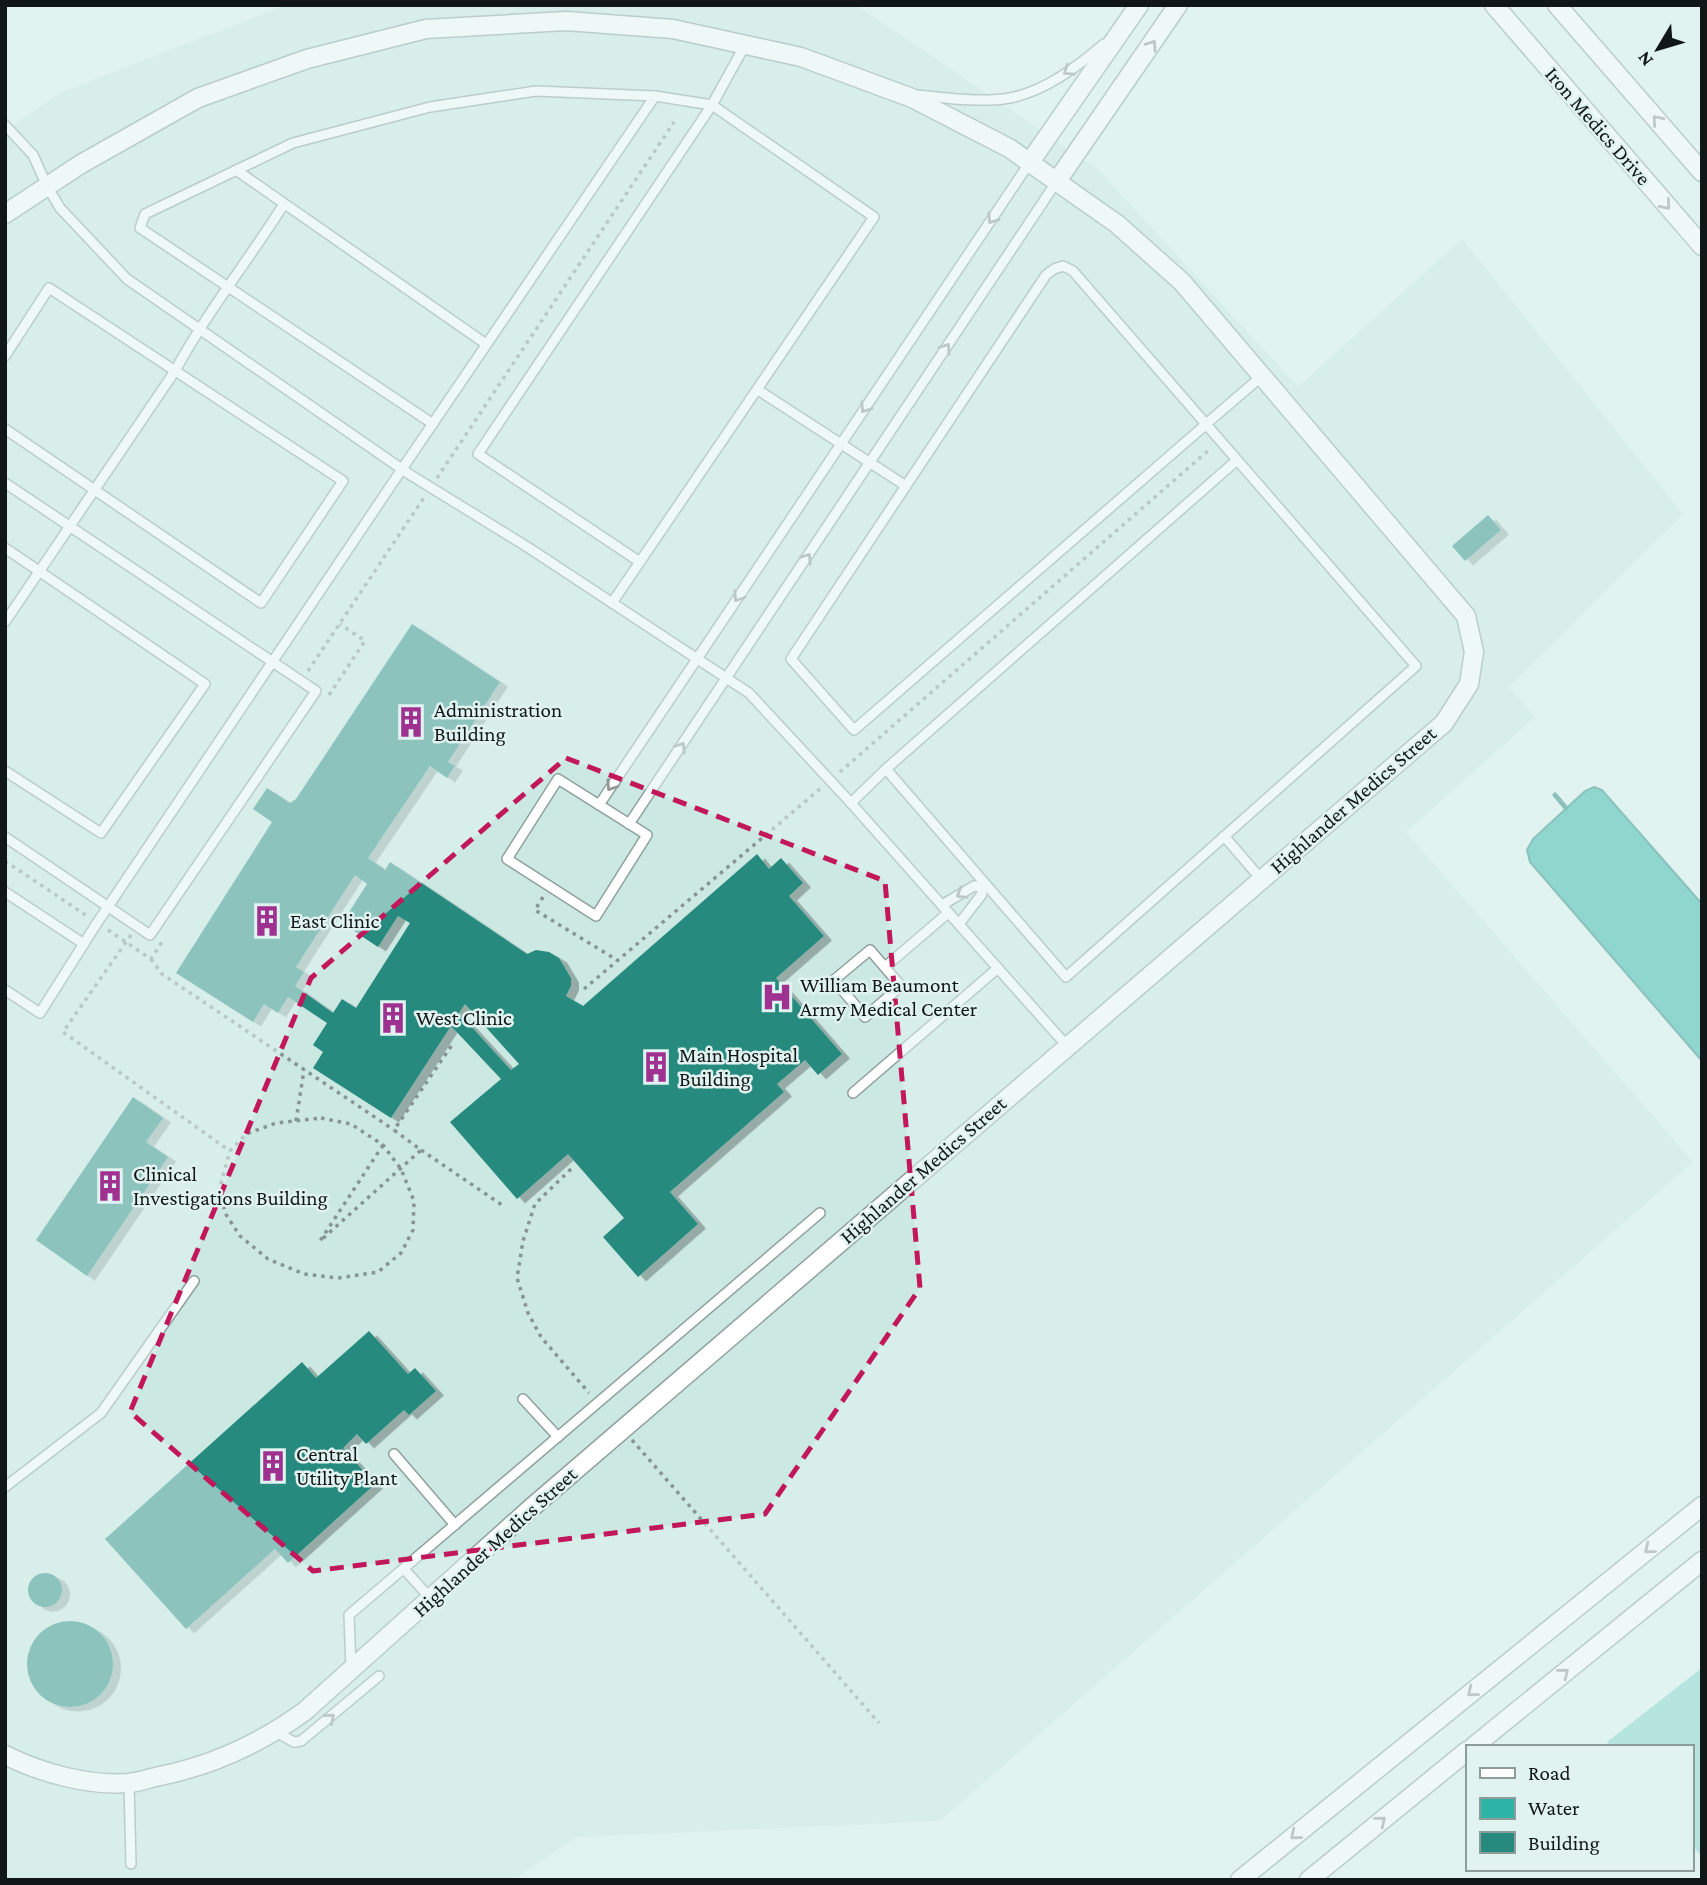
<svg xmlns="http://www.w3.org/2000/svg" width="1707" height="1885" viewBox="0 0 1707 1885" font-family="'Crimson Pro',serif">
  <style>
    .built { fill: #cce8e3 }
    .green { fill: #83d5ca }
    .water { fill: #2eb4a6; stroke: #25857b; stroke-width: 2 }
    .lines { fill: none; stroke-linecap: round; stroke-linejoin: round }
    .stream { stroke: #25857b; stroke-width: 5 }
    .building { fill: #278a7f; fill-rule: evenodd; filter: url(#shadow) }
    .lane-casing { stroke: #8fa09d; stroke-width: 12 }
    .street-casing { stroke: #8fa09d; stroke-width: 21 }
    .path { stroke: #869492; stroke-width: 3.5; stroke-dasharray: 3.5 5; stroke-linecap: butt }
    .lane { stroke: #fff; stroke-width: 9 }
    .street { stroke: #fff; stroke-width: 18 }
    .oneway { stroke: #939796 }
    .marked { fill: none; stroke: #c2185b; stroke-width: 5; stroke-dasharray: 14 9; stroke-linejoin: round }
    .labels { text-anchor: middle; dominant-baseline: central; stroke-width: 5; stroke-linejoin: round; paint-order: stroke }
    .street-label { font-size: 21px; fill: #101716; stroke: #e0f3f0 }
    .poi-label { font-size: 21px; fill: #101716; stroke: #e0f3f0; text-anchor: start }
  </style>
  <defs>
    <filter id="shadow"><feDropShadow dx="8" dy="4.5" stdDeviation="0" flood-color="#0004"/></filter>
  </defs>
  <rect width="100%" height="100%" fill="#e0f3f0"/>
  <!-- built -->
  <path class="built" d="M286,5H856L1098,169L1298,387L1462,239L1683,514L1509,687L1535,717L1406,832L1693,1162L940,1821L577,1837L513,1880H5V131L62,92Z"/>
  <!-- green -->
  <path class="green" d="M1702,1668V1857L1691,1844V1747H1611L1607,1742Z"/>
  <!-- water -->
  <path class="water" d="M1594,787L1602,790L1702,904V1061L1530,862L1527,850L1533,839L1585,791Z"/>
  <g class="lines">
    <!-- stream -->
    <path class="stream" d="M1555,795L1566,808"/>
  </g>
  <!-- building -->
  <g class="building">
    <path d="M1488,515L1501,530L1465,561L1452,546Z"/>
    <path d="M412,624L500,682L448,762L455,766L447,778L430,766L368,858L385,870L390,862L527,954L536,950L549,952L559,958L571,978V986L566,996L583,1006L757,854L769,869L781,858L803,883L789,896L824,936L776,978L842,1054L818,1075L805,1060L777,1084L784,1092L670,1192L698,1224L638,1277L603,1237L624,1218L568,1154L517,1199L450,1122L501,1079L451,1026L391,1118L313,1068L323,1052L313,1045L327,1023L288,997L278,1013L264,1004L253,1022L176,973L272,822L253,809L267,788L290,803L296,799ZM355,875L367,884L342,923L378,947L398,916L410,923L356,1008L342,999L333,1013L295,986L304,972L296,967ZM465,1004L519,1064L511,1070L459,1013Z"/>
    <path d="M133,1097L163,1118L146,1142L168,1157L87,1276L36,1240Z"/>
    <path d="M369,1331L408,1374L415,1368L436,1391L409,1415L404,1410L366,1444L357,1434L343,1448L375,1484L288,1563L275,1549L186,1629L105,1539L302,1362L316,1378Z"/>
    <circle cx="45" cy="1590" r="17"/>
    <circle cx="70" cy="1664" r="43"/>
  </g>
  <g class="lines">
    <defs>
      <g id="lane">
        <path d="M917,95C946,98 980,103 1010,98C1045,91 1077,67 1104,44"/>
        <path d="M5,125L33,155L47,186L60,208L127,279L409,474L529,548L749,693L851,803L1067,1046"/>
        <path d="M236,170L486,344"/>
        <path d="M5,356L49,288L343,481L261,603L5,429"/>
        <path d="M758,390L906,486"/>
        <path d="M433,424L140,228L145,214L293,143L430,107L536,91L655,96"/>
        <path d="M5,483L316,691L150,935L5,837"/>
        <path d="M5,548L205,684L101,833L5,771"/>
        <path d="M612,603C700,475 787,346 874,217L712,105L478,454L640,562"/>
        <path d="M5,622L175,371C207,312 248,261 284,204"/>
        <path d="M886,769L1237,460"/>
        <path d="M558,779L647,835L596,916L507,859Z"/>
        <path d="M851,803L886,769L1066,977L1416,666L1073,271L1063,266L1054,269L1046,275L791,659L854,730L1203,427L1206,424L1262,376"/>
        <path d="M599,805L1030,162"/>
        <path d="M629,824L1057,181"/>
        <path d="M1224,836L1261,879"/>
        <path d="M5,892L84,944"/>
        <path d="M942,905L974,886L982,887"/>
        <path d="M959,924L982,894V887L985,884"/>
        <path d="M870,950L901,986L865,1017L834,980Z"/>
        <path d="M885,967L948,913"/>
        <path d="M5,990L40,1013L97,923L402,469L655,96L712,105L745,45"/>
        <path d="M853,1093L998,968"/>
        <path d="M523,1399L558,1437"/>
        <path d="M394,1454L455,1525"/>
        <path d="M5,1487L101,1413L194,1281"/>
        <path d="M404,1569L431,1599"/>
        <path d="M351,1669L349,1615L820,1213"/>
        <path d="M276,1732L294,1742L301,1741L379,1676"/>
        <path d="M129,1783L131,1864"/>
      </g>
      <g id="street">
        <path d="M1494,5L1702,246"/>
        <path d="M1557,5L1702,172"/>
        <path d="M1030,162L1139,5"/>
        <path d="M1057,181L1178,5"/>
        <path d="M5,214L81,164L198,98L307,59L426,29L566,21L673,29L801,57L912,98L1009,148L1117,224L1182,282L1466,616L1474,652L1469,684L1444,723L530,1509L305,1711C261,1743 214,1765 160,1776C150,1778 139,1782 129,1783C88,1786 41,1773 5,1755"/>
        <path d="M1473,1747L1702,1561"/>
        <path d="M1240,1880L1702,1506"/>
        <path d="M1309,1880L1467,1751"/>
      </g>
    </defs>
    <!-- lane casing -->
    <use href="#lane" class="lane-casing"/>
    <!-- street casing -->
    <use href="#street" class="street-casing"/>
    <!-- path -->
    <g class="path">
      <path d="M437,478L674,122"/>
      <path d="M308,671L425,496"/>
      <path d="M329,695L365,641L340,624"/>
      <path d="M840,772L1210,449"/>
      <path d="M5,861L87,916"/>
      <path d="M543,897L535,910L617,960"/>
      <path d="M108,930L151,959L162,942"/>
      <path d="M131,935L63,1032L230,1151"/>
      <path d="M151,959L162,974L394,1130"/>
      <path d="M584,989L821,788"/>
      <path d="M321,1118L351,1124L383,1145L401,1169L414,1201L413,1230L401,1253L378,1272L338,1278L304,1274L268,1259L240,1236L225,1213L220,1187L230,1151L246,1134L276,1123Z"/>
      <path d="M296,1121L304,1070"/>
      <path d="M383,1145L320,1241L421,1150L394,1130L454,1042"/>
      <path d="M421,1150L502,1205"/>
      <path d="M571,1169L535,1204L523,1241L517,1278L528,1313L541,1337L589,1393"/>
      <path d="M632,1440L879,1723"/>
    </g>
    <!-- lane -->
    <use href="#lane" class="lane"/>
    <!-- street -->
    <use href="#street" class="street"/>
  </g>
  <!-- one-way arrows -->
  <defs><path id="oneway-chevron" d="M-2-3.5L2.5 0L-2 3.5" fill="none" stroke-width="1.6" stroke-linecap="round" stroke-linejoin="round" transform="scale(1.75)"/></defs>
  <g class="oneway">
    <use href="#oneway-chevron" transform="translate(1152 45) rotate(-55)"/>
    <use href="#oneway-chevron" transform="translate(1068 71) rotate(146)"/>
    <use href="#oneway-chevron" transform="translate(1657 120) rotate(-131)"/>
    <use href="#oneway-chevron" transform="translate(1666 205) rotate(49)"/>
    <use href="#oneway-chevron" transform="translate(992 219) rotate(124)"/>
    <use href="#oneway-chevron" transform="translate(946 348) rotate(-56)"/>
    <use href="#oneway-chevron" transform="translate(865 408) rotate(124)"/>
    <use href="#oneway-chevron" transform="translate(807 558) rotate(-56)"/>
    <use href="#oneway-chevron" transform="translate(738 597) rotate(124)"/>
    <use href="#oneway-chevron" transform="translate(681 747) rotate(-56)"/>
    <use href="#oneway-chevron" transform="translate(611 786) rotate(124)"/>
    <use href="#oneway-chevron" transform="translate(961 894) rotate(149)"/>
    <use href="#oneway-chevron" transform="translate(1649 1549) rotate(141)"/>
    <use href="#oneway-chevron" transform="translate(1564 1673) rotate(-39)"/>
    <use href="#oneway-chevron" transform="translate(1472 1692) rotate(141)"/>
    <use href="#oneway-chevron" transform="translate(330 1718) rotate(-40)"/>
    <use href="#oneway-chevron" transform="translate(1381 1821) rotate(-39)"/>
    <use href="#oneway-chevron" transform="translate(1295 1835) rotate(141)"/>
  </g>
  <!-- marked area -->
  <path d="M0 0H1707V1885H0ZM566,758L885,881L920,1288L765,1514L313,1571L130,1412L311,978Z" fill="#e0f3f0" fill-opacity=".55" fill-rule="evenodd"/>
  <path class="marked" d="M566,758L885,881L920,1288L765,1514L313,1571L130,1412L311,978Z"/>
  <!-- icons -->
  <defs>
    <symbol id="building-bare" viewBox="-9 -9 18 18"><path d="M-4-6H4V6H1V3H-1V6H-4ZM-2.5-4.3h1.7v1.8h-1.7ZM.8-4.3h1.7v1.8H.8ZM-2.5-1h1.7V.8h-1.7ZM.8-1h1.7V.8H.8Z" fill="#9f3190" stroke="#e0f3f0" stroke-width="2.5" paint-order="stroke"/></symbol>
    <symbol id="hospital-bare" viewBox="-9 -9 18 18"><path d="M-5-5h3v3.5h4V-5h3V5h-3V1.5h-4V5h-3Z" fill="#9f3190" stroke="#e0f3f0" stroke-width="2.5" paint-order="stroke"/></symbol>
  </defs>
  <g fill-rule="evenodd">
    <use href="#building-bare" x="389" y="700" width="44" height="44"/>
    <use href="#building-bare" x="245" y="899" width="44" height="44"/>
    <use href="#hospital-bare" x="755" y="975" width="44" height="44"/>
    <use href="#building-bare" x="371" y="996" width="44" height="44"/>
    <use href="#building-bare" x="634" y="1045" width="44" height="44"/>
    <use href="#building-bare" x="88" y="1164" width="44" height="44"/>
    <use href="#building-bare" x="251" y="1444" width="44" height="44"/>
  </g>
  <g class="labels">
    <!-- street labels -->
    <g class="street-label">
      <text transform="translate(1598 126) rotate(49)">Iron Medics Drive</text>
      <text transform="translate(1353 800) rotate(-41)">Highlander Medics Street</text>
      <text transform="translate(923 1170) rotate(-41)">Highlander Medics Street</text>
      <text transform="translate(495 1542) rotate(-42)">Highlander Medics Street</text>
    </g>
    <!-- poi labels -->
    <g class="poi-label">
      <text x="434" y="710">Administration<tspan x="434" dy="24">Building</tspan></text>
      <text x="290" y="921">East Clinic</text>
      <text x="800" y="985">William Beaumont<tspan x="800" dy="24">Army Medical Center</tspan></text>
      <text x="416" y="1018">West Clinic</text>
      <text x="679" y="1055">Main Hospital<tspan x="679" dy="24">Building</tspan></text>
      <text x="133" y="1174">Clinical<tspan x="133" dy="24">Investigations Building</tspan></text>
      <text x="296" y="1454">Central<tspan x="296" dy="24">Utility Plant</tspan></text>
    </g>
  </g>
  <!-- border -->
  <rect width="1707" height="1885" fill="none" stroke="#101716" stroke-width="14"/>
  <!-- legend -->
  <rect x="1466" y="1745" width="228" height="126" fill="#e0f3f0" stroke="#8d9b99" stroke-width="2"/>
  <rect x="1480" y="1768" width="35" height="10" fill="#ffffff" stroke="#8d9b99" stroke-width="2"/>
  <text x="1528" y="1780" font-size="21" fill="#101716">Road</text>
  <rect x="1480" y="1798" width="35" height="21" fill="#2eb4a6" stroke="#8d9b99" stroke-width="2"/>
  <text x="1528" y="1815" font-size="21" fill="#101716">Water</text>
  <rect x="1480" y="1832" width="35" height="21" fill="#278a7f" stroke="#8d9b99" stroke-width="2"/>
  <text x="1528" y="1850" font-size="21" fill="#101716">Building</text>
  <!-- north arrow -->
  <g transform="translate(1658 49) rotate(232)" stroke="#e0f3f0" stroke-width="5" paint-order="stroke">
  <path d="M0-5L12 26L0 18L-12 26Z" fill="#101716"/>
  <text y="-10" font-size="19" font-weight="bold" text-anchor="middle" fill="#101716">N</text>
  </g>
</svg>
